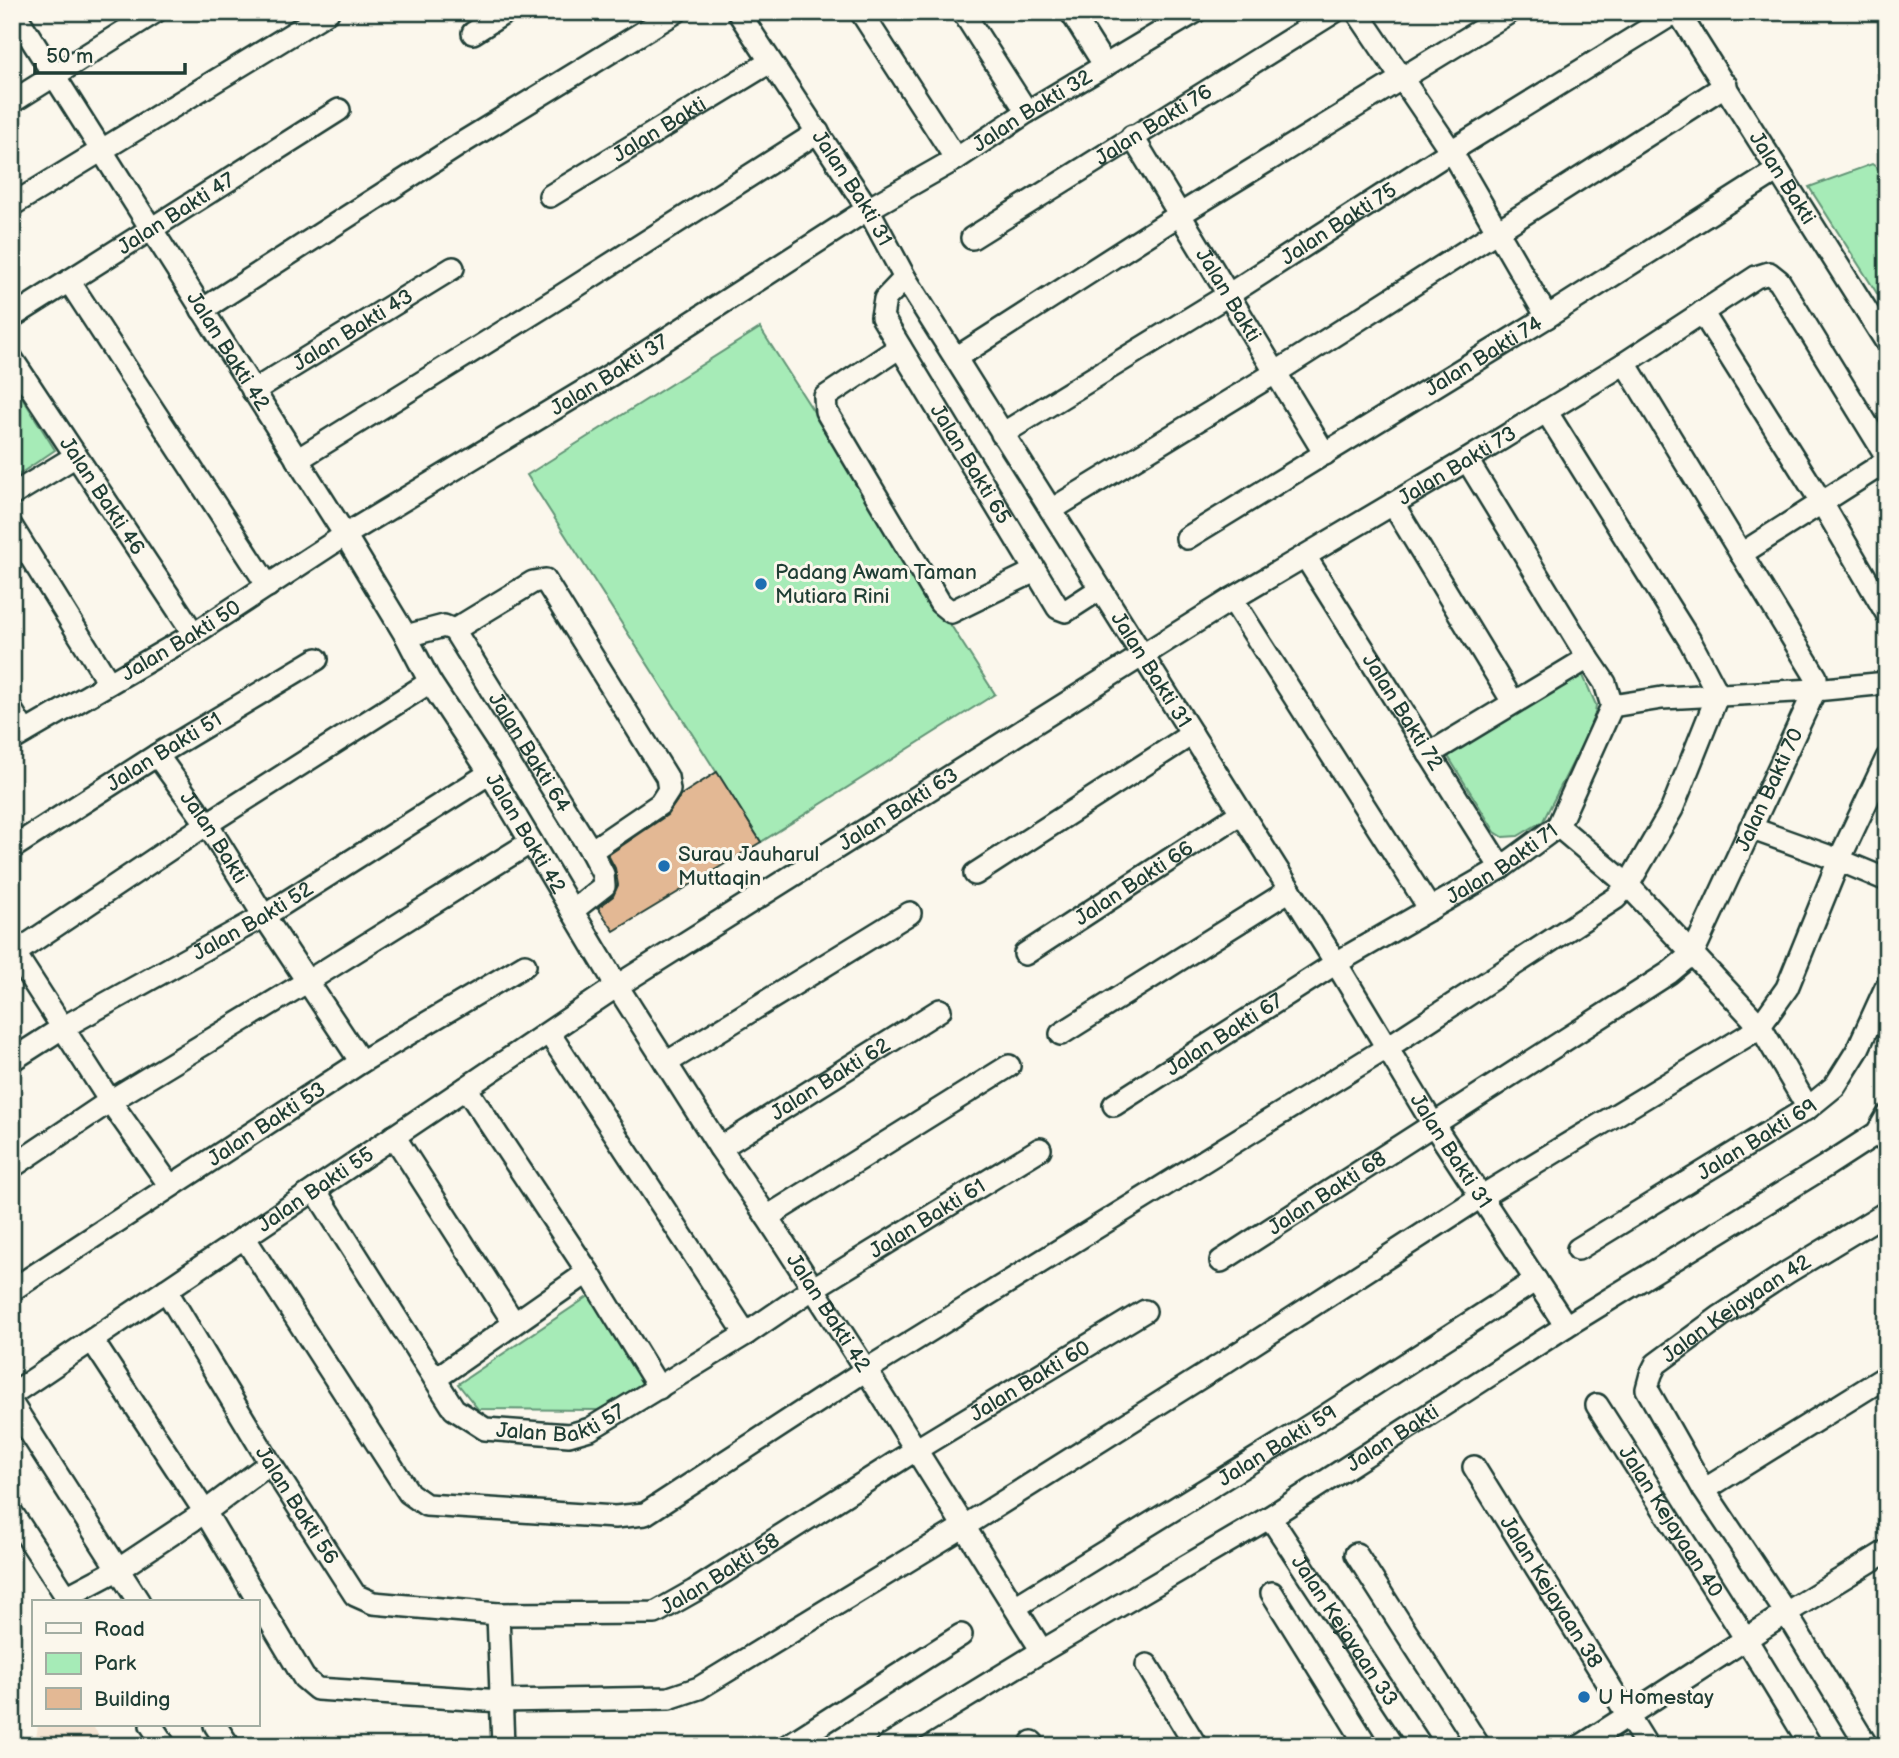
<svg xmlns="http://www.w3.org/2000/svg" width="1899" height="1758" viewBox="0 0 1899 1758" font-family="'Balsamiq Sans',sans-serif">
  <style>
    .built { fill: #f4e4d2 }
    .green { fill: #a6ebb7; stroke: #629476; stroke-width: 2 }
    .building { fill: #e3b894; stroke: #1f3d34; stroke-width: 2 }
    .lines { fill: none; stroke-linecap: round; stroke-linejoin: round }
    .minor-casing { stroke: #1f3d34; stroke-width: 26 }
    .minor { stroke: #fbf7ec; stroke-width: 21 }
    .poi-dot { fill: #1f6fb2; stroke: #fbf7ec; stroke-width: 2.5 }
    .labels { text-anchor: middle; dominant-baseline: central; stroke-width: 6; stroke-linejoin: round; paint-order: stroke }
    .street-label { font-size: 21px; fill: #1f3d34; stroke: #fbf7ec }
    .poi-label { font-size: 21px; fill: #1f3d34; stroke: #fbf7ec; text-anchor: start }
  </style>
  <rect width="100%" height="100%" fill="#fbf7ec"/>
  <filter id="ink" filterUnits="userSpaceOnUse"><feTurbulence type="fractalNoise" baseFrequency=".0143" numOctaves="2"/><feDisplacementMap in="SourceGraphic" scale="14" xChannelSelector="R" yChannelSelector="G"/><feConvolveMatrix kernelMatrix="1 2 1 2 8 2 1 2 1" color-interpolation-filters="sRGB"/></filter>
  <g filter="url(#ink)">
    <!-- built -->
    <path class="built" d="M38,1725H92L106,1746H35Z"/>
    <!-- green -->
    <g class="green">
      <path d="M1872,164L1887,175V309L1809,187Z"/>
      <path d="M760,328L995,694L761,842L527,475Z"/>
      <path d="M12,381L55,450L12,479Z"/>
      <path d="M1581,671L1596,705L1594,721L1543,821L1518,836L1503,837L1495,832L1446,753Z"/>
      <path d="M592,1294L647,1384L598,1410L478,1409L458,1384Z"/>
    </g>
    <!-- building -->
    <path class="building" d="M717,772L761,842L614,931L598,908L613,896L618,885L615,868L608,855L667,815L681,795Z"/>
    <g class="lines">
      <defs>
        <g id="minor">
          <path id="s1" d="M14,12L345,535L406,636L430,682L490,773L617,986L720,1148L767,1217L866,1370L1042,1651"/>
          <path id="s2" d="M738,12L868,209L905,278L1336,963L1433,1124L1566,1326"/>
          <path d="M861,12L956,159"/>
          <path d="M963,12L1027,112"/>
          <path d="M1071,12L1105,66"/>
          <path d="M1357,12L1451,151L1547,317"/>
          <path id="s3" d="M1678,12L1887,343"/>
          <path d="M473,33L506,12"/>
          <path d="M12,102L155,12"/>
          <path id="s4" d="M1132,136L1325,454"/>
          <path id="s5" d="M550,196L770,62"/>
          <path d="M12,205L328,12"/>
          <path id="s6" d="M972,238L1334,12"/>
          <path id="s7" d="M905,278L885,299L882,317L1058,608L1066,611L1100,589"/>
          <path d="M69,281L268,586"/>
          <path d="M202,310L462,143L676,12"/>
          <path d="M1702,312L1822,503L1887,614"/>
          <path id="s8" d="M12,317L339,110"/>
          <path d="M900,347L825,397L826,411L940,603L951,612L1035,571"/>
          <path d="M956,358L1179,215L1510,12"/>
          <path id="s9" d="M12,359L194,634"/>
          <path id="s10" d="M253,391L453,268"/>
          <path id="s11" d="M1002,434L1228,295L1451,151L1676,12"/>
          <path d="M297,460L561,296L818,132"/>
          <path d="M12,495L76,456"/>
          <path d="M1393,504L1513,702"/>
          <path d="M1051,510L1275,373L1726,85"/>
          <path d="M12,527L109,683"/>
          <path id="s12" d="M1187,538L1547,317L1778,170"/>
          <path d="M1741,554L1887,461"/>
          <path id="s13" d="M1305,556L1501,868"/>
          <path d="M1232,599L1430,909"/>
          <path d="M454,630L533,582L545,580L667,777L669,790L660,804L591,851"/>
          <path id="s14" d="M406,636L444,626L454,630L591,851L603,874L604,886L572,911"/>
          <path d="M1612,706L1662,698L1815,690L1887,683"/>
          <path d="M12,711L25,732"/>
          <path id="s15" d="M12,740L194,634L345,535L612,374L868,209L956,159L1027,112L1195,12"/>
          <path d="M1429,754L1588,658"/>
          <path id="s16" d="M157,755L207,824L264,916L361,1062"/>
          <path d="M1558,826L1628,885L1760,1026L1808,1108"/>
          <path d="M1750,828L1839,860L1887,880"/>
          <path id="s17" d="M12,848L157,755L317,659"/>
          <path d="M975,874L1192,734"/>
          <path d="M12,949L110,1101L170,1186"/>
          <path id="s18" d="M1025,954L1241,813"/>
          <path d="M12,955L207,824L430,682"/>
          <path d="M549,1033L746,1334"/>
          <path d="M1061,1034L1290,890"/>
          <path id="s19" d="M12,1060L62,1028L264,916L490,773"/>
          <path d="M666,1063L910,913"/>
          <path d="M466,1088L588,1272L659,1388"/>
          <path id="s20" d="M1114,1105L1336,963L1501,868L1558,826L1612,706L1605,683L1588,658L1467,460"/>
          <path d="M394,1136L514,1323"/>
          <path id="s21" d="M720,1148L940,1010"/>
          <path d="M12,1167L110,1101L308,981L531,842"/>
          <path id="s22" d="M315,1190L454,1409L485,1429L569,1435L590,1429L746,1334L812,1289L1040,1149"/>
          <path d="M767,1217L1009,1066"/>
          <path d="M244,1237L409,1493L426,1505L615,1517L645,1514L866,1370L1388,1047L1616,898L1628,885L1672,809L1718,694L1690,641L1546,411"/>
          <path id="s23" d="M1578,1249L1808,1108L1835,1086L1857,1051L1887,985"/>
          <path id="s24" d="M1221,1261L1669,973L1693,953L1815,690L1816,677L1625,363"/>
          <path id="s25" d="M12,1290L361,1062L525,965"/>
          <path id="s26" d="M166,1290L270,1463L355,1595L373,1603L498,1614L655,1613L694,1591L917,1449L1145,1311"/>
          <path d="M92,1340L205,1512L304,1678L317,1689L501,1701L669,1698L699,1688L963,1527L1225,1362L1482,1196L1748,1035L1760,1026L1787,988L1839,860L1887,758"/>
          <path d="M435,1379L588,1272"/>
          <path id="s27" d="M12,1394L617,986L1232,599L1467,460L1625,363L1756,277L1769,273L1779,281L1887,457"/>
          <path d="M12,1404L139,1602"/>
          <path id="s28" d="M1597,1405L1746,1639L1811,1746"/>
          <path id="s29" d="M1474,1467L1647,1746"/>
          <path d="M1704,1490L1887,1376"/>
          <path d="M12,1513L70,1602"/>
          <path id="s30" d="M1270,1517L1421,1746"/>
          <path d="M1356,1554L1479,1746"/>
          <path d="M1272,1593L1367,1746"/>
          <path d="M66,1597L119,1569L205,1512L270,1463"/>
          <path id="s31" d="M1015,1607L1322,1418L1536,1280"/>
          <path d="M498,1614L503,1746"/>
          <path d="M1147,1665L1196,1746"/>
          <path d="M151,1725L165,1746"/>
          <path d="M215,1725L229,1746"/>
          <path d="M1032,1742L1035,1746"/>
          <path d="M787,1746L961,1635"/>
          <path id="s32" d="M887,1746L1042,1651L1270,1517L1566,1326L1826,1166L1877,1133L1887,1116"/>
          <path d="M1581,1746L1786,1613L1887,1551"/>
          <path id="s33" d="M1867,1746L1786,1613L1704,1490L1647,1389L1651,1374L1656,1364L1721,1316L1788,1272L1887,1212"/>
        </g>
      </defs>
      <!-- minor casing -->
      <use href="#minor" class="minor-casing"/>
      <!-- minor -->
      <use href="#minor" class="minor"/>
    </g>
  </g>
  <!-- markers -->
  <g class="poi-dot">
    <circle cx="761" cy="584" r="7"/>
    <circle cx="664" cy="866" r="7"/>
    <circle cx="1584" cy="1697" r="7"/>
  </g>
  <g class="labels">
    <!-- street labels -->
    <g class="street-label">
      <text stroke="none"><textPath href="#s15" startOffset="1199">Jalan Bakti 32</textPath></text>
      <text stroke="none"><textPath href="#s6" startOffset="214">Jalan Bakti 76</textPath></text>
      <text stroke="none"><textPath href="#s5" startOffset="128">Jalan Bakti</textPath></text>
      <text stroke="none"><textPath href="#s3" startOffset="196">Jalan Bakti</textPath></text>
      <text stroke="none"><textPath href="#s2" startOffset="210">Jalan Bakti 31</textPath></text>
      <text stroke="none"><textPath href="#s8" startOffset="194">Jalan Bakti 47</textPath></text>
      <text stroke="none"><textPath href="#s11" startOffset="397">Jalan Bakti 75</textPath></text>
      <text stroke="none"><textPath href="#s4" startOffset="186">Jalan Bakti</textPath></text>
      <text stroke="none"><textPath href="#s10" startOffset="117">Jalan Bakti 43</textPath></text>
      <text stroke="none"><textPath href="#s1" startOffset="401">Jalan Bakti 42</textPath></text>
      <text stroke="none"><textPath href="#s12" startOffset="348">Jalan Bakti 74</textPath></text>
      <text stroke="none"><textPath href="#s15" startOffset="700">Jalan Bakti 37</textPath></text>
      <text stroke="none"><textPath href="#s7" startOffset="219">Jalan Bakti 65</textPath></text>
      <text stroke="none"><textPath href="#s27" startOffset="1718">Jalan Bakti 73</textPath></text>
      <text stroke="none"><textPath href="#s9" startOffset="164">Jalan Bakti 46</textPath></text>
      <text stroke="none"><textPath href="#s15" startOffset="196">Jalan Bakti 50</textPath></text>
      <text stroke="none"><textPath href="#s2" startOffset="777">Jalan Bakti 31</textPath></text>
      <text stroke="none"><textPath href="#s13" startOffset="184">Jalan Bakti 72</textPath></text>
      <text stroke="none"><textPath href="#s17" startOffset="180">Jalan Bakti 51</textPath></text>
      <text stroke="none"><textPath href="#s14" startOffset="194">Jalan Bakti 64</textPath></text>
      <text stroke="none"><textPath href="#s24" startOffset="744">Jalan Bakti 70</textPath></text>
      <text stroke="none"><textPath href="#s27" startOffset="1062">Jalan Bakti 63</textPath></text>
      <text stroke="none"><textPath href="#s1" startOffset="968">Jalan Bakti 42</textPath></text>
      <text stroke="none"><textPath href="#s16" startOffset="100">Jalan Bakti</textPath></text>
      <text stroke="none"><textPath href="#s20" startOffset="457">Jalan Bakti 71</textPath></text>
      <text stroke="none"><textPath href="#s18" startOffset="130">Jalan Bakti 66</textPath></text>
      <text stroke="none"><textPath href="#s19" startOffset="278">Jalan Bakti 52</textPath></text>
      <text stroke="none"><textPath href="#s20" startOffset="131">Jalan Bakti 67</textPath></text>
      <text stroke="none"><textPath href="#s21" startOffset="130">Jalan Bakti 62</textPath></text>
      <text stroke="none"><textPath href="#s25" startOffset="304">Jalan Bakti 53</textPath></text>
      <text stroke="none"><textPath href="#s23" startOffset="210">Jalan Bakti 69</textPath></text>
      <text stroke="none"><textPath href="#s2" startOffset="1344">Jalan Bakti 31</textPath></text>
      <text stroke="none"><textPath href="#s27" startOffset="366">Jalan Bakti 55</textPath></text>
      <text stroke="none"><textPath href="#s24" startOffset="126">Jalan Bakti 68</textPath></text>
      <text stroke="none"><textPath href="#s22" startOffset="800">Jalan Bakti 61</textPath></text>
      <text stroke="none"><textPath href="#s33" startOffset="544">Jalan Kejayaan 42</textPath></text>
      <text stroke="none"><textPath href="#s1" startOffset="1535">Jalan Bakti 42</textPath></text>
      <text stroke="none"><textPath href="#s26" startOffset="1102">Jalan Bakti 60</textPath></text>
      <text stroke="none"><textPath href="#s22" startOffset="374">Jalan Bakti 57</textPath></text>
      <text stroke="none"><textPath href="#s32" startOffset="592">Jalan Bakti</textPath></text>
      <text stroke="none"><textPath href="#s31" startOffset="308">Jalan Bakti 59</textPath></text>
      <text stroke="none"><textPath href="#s26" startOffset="252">Jalan Bakti 56</textPath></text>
      <text stroke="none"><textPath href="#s28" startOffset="138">Jalan Kejayaan 40</textPath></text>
      <text stroke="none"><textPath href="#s26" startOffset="737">Jalan Bakti 58</textPath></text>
      <text stroke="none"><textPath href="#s29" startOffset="147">Jalan Kejayaan 38</textPath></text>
      <text stroke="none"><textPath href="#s30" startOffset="136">Jalan Kejayaan 33</textPath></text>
    </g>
    <!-- poi labels -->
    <g class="poi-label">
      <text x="775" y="572">Padang Awam Taman<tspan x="775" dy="24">Mutiara Rini</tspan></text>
      <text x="678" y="854">Surau Jauharul<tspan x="678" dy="24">Muttaqin</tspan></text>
      <text x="1598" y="1697">U Homestay</text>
    </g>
  </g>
  <!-- margin -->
  <rect width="1899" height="1758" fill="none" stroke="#fbf7ec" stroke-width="42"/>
  <rect x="21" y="21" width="1857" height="1716" fill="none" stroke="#1f3d34" stroke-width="2.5" filter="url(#ink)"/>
  <!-- legend -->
  <rect x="32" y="1600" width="228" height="126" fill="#fbf7ec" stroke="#a3ada2" stroke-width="2"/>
  <rect x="46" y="1623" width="35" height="10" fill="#fbf7ec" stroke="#a3ada2" stroke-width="2"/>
  <text x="94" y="1636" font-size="21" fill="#1f3d34">Road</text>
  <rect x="46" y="1653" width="35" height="21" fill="#a6ebb7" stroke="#a3ada2" stroke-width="2"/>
  <text x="94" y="1670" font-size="21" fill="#1f3d34">Park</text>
  <rect x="46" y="1688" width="35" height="21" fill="#e3b894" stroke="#a3ada2" stroke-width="2"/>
  <text x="94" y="1706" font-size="21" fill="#1f3d34">Building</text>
  <!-- scale -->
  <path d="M35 63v10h150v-10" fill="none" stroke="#1f3d34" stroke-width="3.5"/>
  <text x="46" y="63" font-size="21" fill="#1f3d34" stroke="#fbf7ec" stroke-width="5" paint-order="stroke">50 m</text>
</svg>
